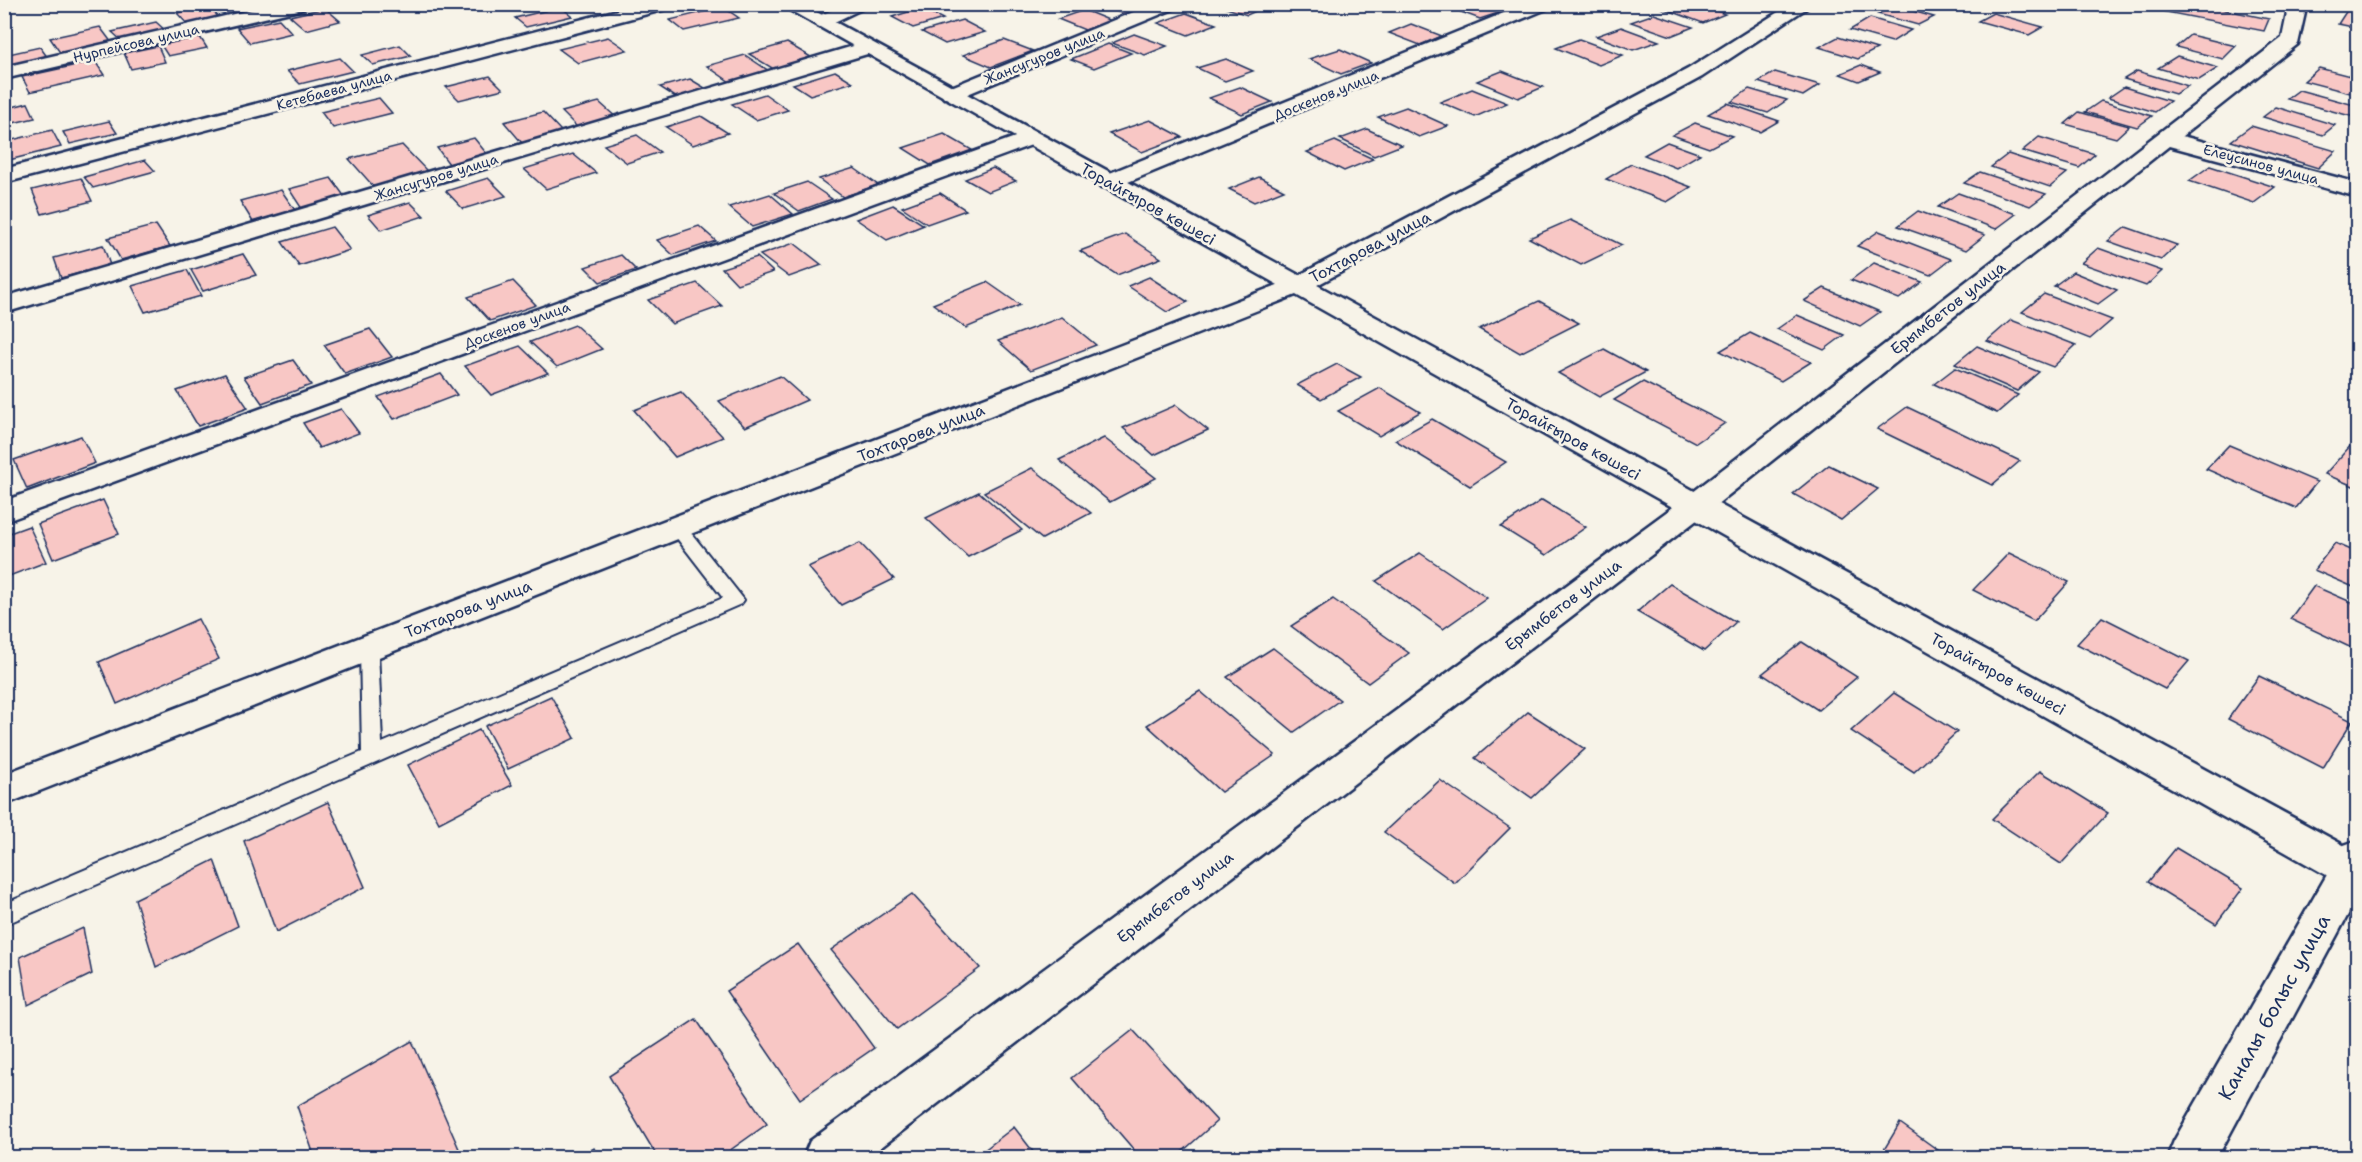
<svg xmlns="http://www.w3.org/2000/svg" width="2362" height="1162" viewBox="0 0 2362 1162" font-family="'Shantell Sans',sans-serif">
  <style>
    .building { fill: #f8c7c5; stroke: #1b2f5e; stroke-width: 1.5 }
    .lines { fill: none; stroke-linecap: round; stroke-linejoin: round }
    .service-casing { stroke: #1b2f5e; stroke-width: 4 }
    .minor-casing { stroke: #1b2f5e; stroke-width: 5 }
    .tertiary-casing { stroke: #1b2f5e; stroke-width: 5 }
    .service { fill: #f7f3e8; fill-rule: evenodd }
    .minor { fill: #f7f3e8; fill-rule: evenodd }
    .tertiary { fill: #f7f3e8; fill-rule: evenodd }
    .labels { text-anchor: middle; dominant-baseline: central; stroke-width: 5; stroke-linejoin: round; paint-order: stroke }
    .far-street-label { font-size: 14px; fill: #1b2f5e; stroke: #f7f3e8 }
    .street-label { font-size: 16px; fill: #1b2f5e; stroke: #f7f3e8 }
    .near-street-label { font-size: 20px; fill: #1b2f5e; stroke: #f7f3e8 }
  </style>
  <rect width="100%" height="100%" fill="#f7f3e8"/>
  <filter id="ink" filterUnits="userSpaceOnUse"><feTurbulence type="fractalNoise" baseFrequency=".0167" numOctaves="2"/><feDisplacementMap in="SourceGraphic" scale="12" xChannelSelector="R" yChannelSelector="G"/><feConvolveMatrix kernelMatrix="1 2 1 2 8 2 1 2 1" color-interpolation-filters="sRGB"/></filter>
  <g filter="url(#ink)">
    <!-- building -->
    <g class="building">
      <path d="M380,4H416L387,11Z"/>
      <path d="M1108,4H1143L1146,6L1123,14L1103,6Z"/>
      <path d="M1215,4H1267L1269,5L1247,15Z"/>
      <path d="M1481,4L1501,12L1480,19L1442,5Z"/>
      <path d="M1672,4H1697L1725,14L1703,23L1662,8Z"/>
      <path d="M2159,4H2197L2269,19L2264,31L2156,10Z"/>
      <path d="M2351,4H2358V28L2338,24Z"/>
      <path d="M207,6L220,18L188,25L177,13Z"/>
      <path d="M1894,6L1934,17L1918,25L1878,14Z"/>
      <path d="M561,7L572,16L526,27L515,18Z"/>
      <path d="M723,7L739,18L684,31L670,20Z"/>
      <path d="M325,8L340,21L306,30L290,16Z"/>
      <path d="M921,8L943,19L913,28L892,17Z"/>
      <path d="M1084,10L1111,21L1085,30L1058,19Z"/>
      <path d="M1186,13L1216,24L1188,35L1158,23Z"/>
      <path d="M1993,13L2043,27L2029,35L1978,21Z"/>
      <path d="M1654,14L1693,27L1671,36L1631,22Z"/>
      <path d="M1870,18L1911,30L1892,42L1850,30Z"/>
      <path d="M279,19L292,33L250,43L237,28Z"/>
      <path d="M962,20L985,32L945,44L922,32Z"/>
      <path d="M156,22L166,31L122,41L112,32Z"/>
      <path d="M1411,24L1442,36L1420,45L1389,33Z"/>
      <path d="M100,27L112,43L61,54L50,38Z"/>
      <path d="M1621,27L1659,41L1633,50L1596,36Z"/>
      <path d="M1134,34L1167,46L1145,55L1112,43Z"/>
      <path d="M2190,35L2236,46L2223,59L2176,47Z"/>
      <path d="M200,37L207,48L168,56L161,45Z"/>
      <path d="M608,37L627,50L578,63L559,49Z"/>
      <path d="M1838,37L1877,49L1858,59L1819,47Z"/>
      <path d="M1579,39L1623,55L1599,65L1556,48Z"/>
      <path d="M1004,40L1033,51L991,67L963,55Z"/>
      <path d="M787,43L816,60L777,71L749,54Z"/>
      <path d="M1108,44L1131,53L1094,68L1071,59Z"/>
      <path d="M400,45L411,56L373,65L362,55Z"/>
      <path d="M158,46L165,62L131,69L124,53Z"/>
      <path d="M40,47L48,58L4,68V55Z"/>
      <path d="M1340,49L1371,63L1341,74L1309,59Z"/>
      <path d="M745,55L772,73L733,84L707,66Z"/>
      <path d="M2177,56L2218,68L2199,80L2158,68Z"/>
      <path d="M340,58L353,71L300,84L287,71Z"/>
      <path d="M1226,59L1253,71L1225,81L1197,68Z"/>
      <path d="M95,61L104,75L30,92L22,77Z"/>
      <path d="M1861,65L1880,72L1859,81L1840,74Z"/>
      <path d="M2319,68L2358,78V95L2304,81Z"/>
      <path d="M835,71L853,82L810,95L793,84Z"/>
      <path d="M1502,71L1543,87L1518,98L1477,81Z"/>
      <path d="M2137,71L2188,86L2175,94L2124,79Z"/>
      <path d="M1775,72L1820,85L1803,96L1758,82Z"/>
      <path d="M490,76L503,89L459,100L446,87Z"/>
      <path d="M690,79L710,91L680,100L660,87Z"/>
      <path d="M1240,87L1272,102L1242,114L1209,98Z"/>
      <path d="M2124,87L2170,101L2155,112L2108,98Z"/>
      <path d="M1472,89L1507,103L1475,117L1440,102Z"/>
      <path d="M1749,89L1787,100L1768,113L1731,102Z"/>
      <path d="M2299,90L2358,106V118L2287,99Z"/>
      <path d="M765,94L788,110L756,120L732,104Z"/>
      <path d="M379,98L392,113L333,128L321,112Z"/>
      <path d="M2101,101L2152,116L2137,127L2085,112Z"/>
      <path d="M599,102L617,118L578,128L562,112Z"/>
      <path d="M28,103L35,118L4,125V109Z"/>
      <path d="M1727,103L1779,121L1760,132L1708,114Z"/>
      <path d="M1406,107L1448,126L1419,137L1378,117Z"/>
      <path d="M2276,107L2335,125L2323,135L2263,117Z"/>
      <path d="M543,112L562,132L522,143L504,122Z"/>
      <path d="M2079,112L2129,126L2116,138L2065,124Z"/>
      <path d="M701,116L728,133L693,145L666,127Z"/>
      <path d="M1150,120L1182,137L1142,152L1109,134Z"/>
      <path d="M109,121L117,133L70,144L63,132Z"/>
      <path d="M1695,123L1732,136L1709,148L1672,135Z"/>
      <path d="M2251,126L2336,151L2318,168L2231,141Z"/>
      <path d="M1367,129L1402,145L1374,156L1340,139Z"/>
      <path d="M52,130L61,147L5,161L4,142Z"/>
      <path d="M944,134L972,150L930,165L903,148Z"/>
      <path d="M637,135L660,152L627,163L604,145Z"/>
      <path d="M2039,137L2095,154L2079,168L2022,151Z"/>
      <path d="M474,138L487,154L449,164L437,148Z"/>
      <path d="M1335,141L1373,159L1344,171L1307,152Z"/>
      <path d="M1667,142L1700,154L1676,168L1644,155Z"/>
      <path d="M402,145L428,172L374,187L349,159Z"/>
      <path d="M573,154L596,173L546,189L524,169Z"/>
      <path d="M2008,154L2067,173L2050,187L1991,167Z"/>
      <path d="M145,160L155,171L93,188L84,177Z"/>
      <path d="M1631,164L1691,187L1667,202L1606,179Z"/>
      <path d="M2210,166L2275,187L2254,203L2189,181Z"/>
      <path d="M854,168L878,185L843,197L819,179Z"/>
      <path d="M993,168L1016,181L988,192L965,179Z"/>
      <path d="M1980,172L2046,194L2030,206L1964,183Z"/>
      <path d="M1259,177L1284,190L1254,202L1229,189Z"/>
      <path d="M81,178L92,201L42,214L32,190Z"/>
      <path d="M331,178L345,197L302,209L289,189Z"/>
      <path d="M488,178L506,196L463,209L446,191Z"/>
      <path d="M807,182L832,199L799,211L774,193Z"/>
      <path d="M281,190L295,210L253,222L240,201Z"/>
      <path d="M940,193L966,210L927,224L902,207Z"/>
      <path d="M1958,193L2016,214L1996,229L1938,207Z"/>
      <path d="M770,194L793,214L752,227L729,207Z"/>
      <path d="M410,202L424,216L381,230L368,215Z"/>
      <path d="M893,205L924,225L887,240L856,219Z"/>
      <path d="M1918,211L1985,235L1966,250L1898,226Z"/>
      <path d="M1570,220L1622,245L1581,265L1529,238Z"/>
      <path d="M156,225L170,246L121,260L108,238Z"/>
      <path d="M699,226L716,241L673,255L657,240Z"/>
      <path d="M332,227L350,250L299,266L282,242Z"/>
      <path d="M2126,227L2177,245L2161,260L2108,241Z"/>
      <path d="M1879,231L1951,259L1930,275L1857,246Z"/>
      <path d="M1125,234L1161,258L1117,275L1080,251Z"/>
      <path d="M794,243L822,265L789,277L760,255Z"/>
      <path d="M103,245L110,265L61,278L54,258Z"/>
      <path d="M2098,248L2162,271L2146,286L2081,263Z"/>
      <path d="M243,254L256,275L203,291L191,270Z"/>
      <path d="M621,255L636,270L600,282L585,267Z"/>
      <path d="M757,257L773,272L737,284L722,268Z"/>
      <path d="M1874,263L1922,282L1899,299L1851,280Z"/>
      <path d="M187,270L201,296L145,312L132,286Z"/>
      <path d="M2073,272L2117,290L2098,304L2054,286Z"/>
      <path d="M1149,277L1188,302L1167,312L1128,286Z"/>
      <path d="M513,281L536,305L490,321L468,297Z"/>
      <path d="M987,282L1020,305L966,328L933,304Z"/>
      <path d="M697,283L722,306L672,324L648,300Z"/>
      <path d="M1824,288L1880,312L1860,326L1804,301Z"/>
      <path d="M2044,294L2112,320L2090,339L2022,312Z"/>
      <path d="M1539,301L1579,323L1520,353L1479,329Z"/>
      <path d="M1797,315L1844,335L1824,350L1777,329Z"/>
      <path d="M1062,317L1096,345L1031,370L998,341Z"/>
      <path d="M2011,320L2076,345L2053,367L1987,341Z"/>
      <path d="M575,325L602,349L557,367L530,342Z"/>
      <path d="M370,329L392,357L345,374L324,345Z"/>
      <path d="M1750,333L1811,362L1781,381L1720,351Z"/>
      <path d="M520,346L548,373L491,395L465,366Z"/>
      <path d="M1977,346L2039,372L2017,391L1955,364Z"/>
      <path d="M1604,349L1646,372L1599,397L1558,373Z"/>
      <path d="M293,360L311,385L262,403L244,377Z"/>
      <path d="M1337,364L1361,377L1321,399L1297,385Z"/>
      <path d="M1955,368L2018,395L1997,413L1934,384Z"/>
      <path d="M225,374L248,408L198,426L177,391Z"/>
      <path d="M441,374L457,395L394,419L378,397Z"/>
      <path d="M780,376L807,400L745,427L719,401Z"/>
      <path d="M1643,382L1725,423L1696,443L1614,400Z"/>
      <path d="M1380,388L1420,412L1379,436L1338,411Z"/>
      <path d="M681,392L723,437L675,457L634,410Z"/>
      <path d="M1176,405L1208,430L1154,455L1123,428Z"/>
      <path d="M1907,407L2020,461L1992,485L1877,429Z"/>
      <path d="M341,409L359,433L319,448L303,423Z"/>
      <path d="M1432,419L1506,462L1470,486L1395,440Z"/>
      <path d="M81,436L95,463L27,489L14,460Z"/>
      <path d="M1104,438L1156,478L1110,502L1059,460Z"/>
      <path d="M2352,444L2358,446V488L2325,474Z"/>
      <path d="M2229,445L2317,482L2296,508L2206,469Z"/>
      <path d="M1829,465L1878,489L1841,520L1793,494Z"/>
      <path d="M1032,468L1091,513L1042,539L984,492Z"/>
      <path d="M979,492L1022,530L968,557L926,518Z"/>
      <path d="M103,500L119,534L53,559L38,524Z"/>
      <path d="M1542,500L1586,527L1546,555L1501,527Z"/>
      <path d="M29,526L46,562L4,578V535Z"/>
      <path d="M860,543L894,579L841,605L808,567Z"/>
      <path d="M2335,543L2358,553V589L2314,570Z"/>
      <path d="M1420,553L1487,598L1443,629L1376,581Z"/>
      <path d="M2009,553L2069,582L2034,621L1973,590Z"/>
      <path d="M1670,584L1736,622L1704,651L1637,612Z"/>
      <path d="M2314,586L2358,605V651L2290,619Z"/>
      <path d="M1333,599L1409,653L1368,683L1291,626Z"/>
      <path d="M2102,617L2189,661L2165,689L2077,644Z"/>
      <path d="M198,619L219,659L117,704L99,662Z"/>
      <path d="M1802,642L1857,677L1818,710L1762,674Z"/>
      <path d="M1273,648L1340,700L1294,732L1227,677Z"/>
      <path d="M2259,676L2352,721L2323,768L2228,719Z"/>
      <path d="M1200,691L1275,755L1221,792L1147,725Z"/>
      <path d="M1894,693L1957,732L1914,772L1851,731Z"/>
      <path d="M551,696L575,738L508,769L485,726Z"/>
      <path d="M1528,712L1585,749L1532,798L1475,758Z"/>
      <path d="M479,730L512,785L439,823L408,765Z"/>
      <path d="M2040,771L2108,813L2061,864L1992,819Z"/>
      <path d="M1440,780L1510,828L1455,883L1384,832Z"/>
      <path d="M328,802L365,887L276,932L244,841Z"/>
      <path d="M2176,848L2243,888L2216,924L2148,882Z"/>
      <path d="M214,860L238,926L156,967L135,899Z"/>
      <path d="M912,894L980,968L897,1029L831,950Z"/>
      <path d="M83,928L92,974L28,1005L20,957Z"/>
      <path d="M798,944L874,1048L800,1099L726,991Z"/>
      <path d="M696,1019L767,1124L719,1158H658L609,1076Z"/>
      <path d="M1133,1030L1217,1121L1175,1158H1141L1072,1078Z"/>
      <path d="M412,1041L463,1158H315L297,1106Z"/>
      <path d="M1900,1123L1949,1158H1879Z"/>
      <path d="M1014,1127L1038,1158H974Z"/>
      <path d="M594,1148L598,1158H578Z"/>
    </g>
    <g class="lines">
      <defs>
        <path id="service" d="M678,522L684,524L741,596L744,600L741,604L4,925V904L362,752L360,649L362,644H376L378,649L382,743L723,598L669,528Z"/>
        <g id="minor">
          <path d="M277,4H312L303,9L4,79V67Z"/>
          <path d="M641,4H673L670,8L4,183V169Z"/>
          <path d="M846,4H872L826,26L820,27L811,22L814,18Z"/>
          <path d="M1153,4H1179L1176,8L958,98H944L941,94L944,90Z"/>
          <path d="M1526,4H1552L1549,8L1116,187H1100L1097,182L1100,177Z"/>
          <path d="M1791,4H1813L1702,77L1306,291L4,805V774L1288,281L1688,69Z"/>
          <path d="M2289,4H2307L2298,44L2182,136L2358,183V197L2169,146L1706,513L867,1158H803L810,1141L1684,499L2282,38Z"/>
          <path d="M867,42L876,48L874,52L4,313V297Z"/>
          <path d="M1029,132L1037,133L1040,138L1037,143L4,522V501Z"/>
          <path d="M2358,840V896L2217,1158H2167L2174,1141L2344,845Z"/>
        </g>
        <path id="tertiary" d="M779,4H802L2358,853V890L2344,885Z"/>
      </defs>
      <!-- service casing -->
      <use href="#service" class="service-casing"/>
      <!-- minor casing -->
      <use href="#minor" class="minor-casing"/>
      <!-- tertiary casing -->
      <use href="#tertiary" class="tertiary-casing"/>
      <!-- service -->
      <use href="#service" class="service"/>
      <!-- minor -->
      <use href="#minor" class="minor"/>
      <!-- tertiary -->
      <use href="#tertiary" class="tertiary"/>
    </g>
  </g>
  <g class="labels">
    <!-- far-street labels -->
    <g class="far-street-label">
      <text transform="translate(136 43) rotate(-13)">Нурпейсова улица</text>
      <text transform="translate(1044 56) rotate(-22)">Жансугуров улица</text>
      <text transform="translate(334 90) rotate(-15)">Кетебаева улица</text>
      <text transform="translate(1326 95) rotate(-22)">Доскенов улица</text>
      <text transform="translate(2261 164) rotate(15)">Елеусинов улица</text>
      <text transform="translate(436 177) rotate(-17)">Жансугуров улица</text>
      <text transform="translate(517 325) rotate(-20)">Доскенов улица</text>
    </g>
    <!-- street labels -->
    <g class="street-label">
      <text transform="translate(1148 204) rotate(29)">Торайғыров көшесі</text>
      <text transform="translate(1370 247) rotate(-28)">Тохтарова улица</text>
      <text transform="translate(1948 308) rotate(-38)">Ерымбетов улица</text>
      <text transform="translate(921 433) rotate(-21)">Тохтарова улица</text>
      <text transform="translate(1573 439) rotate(29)">Торайғыров көшесі</text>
      <text transform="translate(1563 605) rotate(-37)">Ерымбетов улица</text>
      <text transform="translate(468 609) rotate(-21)">Тохтарова улица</text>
      <text transform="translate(1998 674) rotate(29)">Торайғыров көшесі</text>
      <text transform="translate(1175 897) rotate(-37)">Ерымбетов улица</text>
    </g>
    <!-- near-street labels -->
    <g class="near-street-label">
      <text transform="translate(2274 1007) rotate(-61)">Каналы болыс улица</text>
    </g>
  </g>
  <!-- margin -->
  <rect width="2362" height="1162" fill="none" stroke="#f7f3e8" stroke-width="24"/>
  <rect x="12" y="12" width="2338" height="1138" fill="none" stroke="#1b2f5e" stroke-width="2" filter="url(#ink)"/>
</svg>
